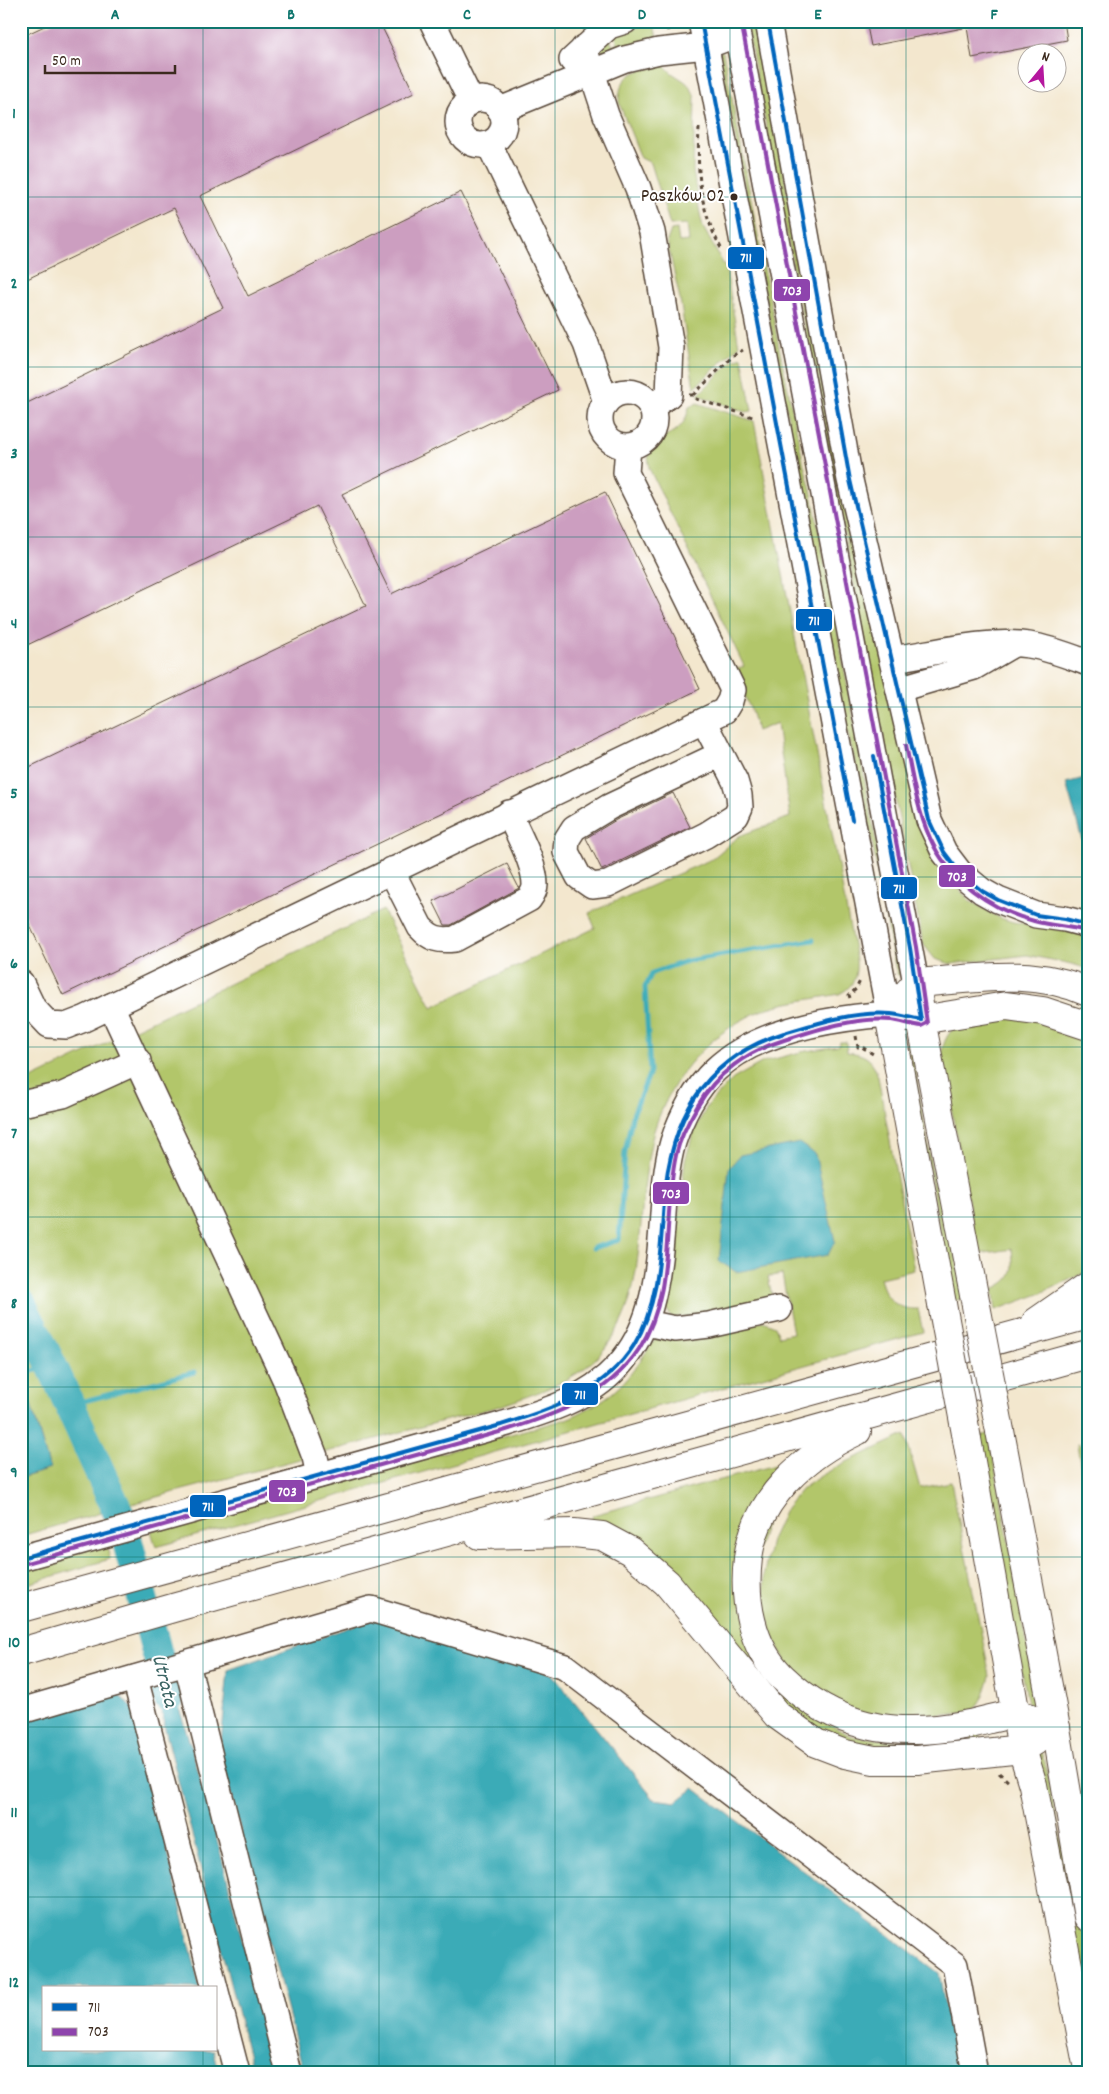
<svg xmlns="http://www.w3.org/2000/svg" width="1109" height="2094" viewBox="0 0 1109 2094" font-family="Dekko,sans-serif">
  <style>
    .green { fill: #b2c66a; stroke: #767844 }
    .water { fill: #3babb7; stroke: #3b6a6a }
    .lines { fill: none; stroke-linecap: round; stroke-linejoin: round }
    .stream { stroke: #3babb7; stroke-width: 5 }
    .river { stroke: #3babb7; stroke-width: 31 }
    .building { fill: #cc9ec0 }
    .minor-casing { stroke: #574638; stroke-width: 28 }
    .major-casing { stroke: #574638; stroke-width: 30 }
    .highway-casing { stroke: #574638; stroke-width: 30 }
    .path { stroke: #574638; stroke-width: 3; stroke-dasharray: 4 4; stroke-linecap: butt }
    .minor { stroke: #fff; stroke-width: 25 }
    .major { stroke: #fff; stroke-width: 28 }
    .highway { stroke: #fff; stroke-width: 28 }
    .major-bridge-casing { stroke: #574638; stroke-width: 30; stroke-linecap: butt }
    .major-bridge { stroke: #fff; stroke-width: 28 }
    .bus-1-casing { stroke: #fff; stroke-width: 8 }
    .bus-2-casing { stroke: #fff; stroke-width: 8 }
    .bus-1 { stroke: #0065bd; stroke-width: 4 }
    .bus-2 { stroke: #8e44ad; stroke-width: 4 }
    .grid { fill: none; stroke: #0f766e; stroke-width: 1; stroke-opacity: 0.55 }
    .bus-dot { fill: #3b2a1e; stroke: #fff; stroke-width: 2 }
    .labels { text-anchor: middle; dominant-baseline: central; stroke-width: 4; stroke-linejoin: round; paint-order: stroke }
    .bus-label { font-size: 19px; fill: #3b2a1e; stroke: #fff; text-anchor: end }
    .water-label { font-size: 21px; font-style: italic; fill: #3b6463; stroke: #fff }
    .line-badge { stroke: #fff; stroke-width: 2 }
    .badge-label { font-size: 14px; text-anchor: middle; font-weight: bold; fill: #fff }
    .neatline { fill: none; stroke: #0f766e; stroke-width: 2 }
    .grid-label { font-size: 16px; text-anchor: middle; font-weight: bold; fill: #0f766e }
  </style>
  <rect width="100%" height="100%" fill="#fff"/>
  <filter id="ink" filterUnits="userSpaceOnUse"><feTurbulence type="fractalNoise" baseFrequency=".02" numOctaves="2"/><feDisplacementMap in="SourceGraphic" scale="10" xChannelSelector="R" yChannelSelector="G"/><feConvolveMatrix kernelMatrix="1 2 1 2 8 2 1 2 1" color-interpolation-filters="sRGB"/></filter>
  <filter id="wash" filterUnits="userSpaceOnUse"><feTurbulence type="fractalNoise" baseFrequency=".0096" numOctaves="4" result="noise"/><feDisplacementMap in="SourceGraphic" scale="20" xChannelSelector="R" yChannelSelector="G"/><feGaussianBlur stdDeviation="1.12" result="paint"/><feColorMatrix in="noise" values="0 0 0 0 0 0 0 0 0 0 0 0 0 0 0 0 0 1.4 0 .05"/><feComposite in="paint" operator="in"/></filter>
  <g filter="url(#wash)">
    <rect width="100%" height="100%" fill="#f3e7ce"/>
    <!-- green -->
    <g class="green">
      <path d="M746,21H755L839,466L942,870L969,900L1000,918L1013,922L1046,927L1088,936V969L1072,964L1027,955L951,964L935,959L923,944Z"/>
      <path d="M645,25H654L658,42L613,51L601,50L609,37L613,46L618,43L614,34Z"/>
      <path d="M719,51L723,52L779,347L804,465L812,494L901,976L898,975L895,966L864,799L846,726Z"/>
      <path d="M665,66C677,81 689,77 695,98L693,171L700,214L703,227L726,269L739,346L694,388L680,299L667,241L671,230L677,229L679,242L689,241L687,224L670,225L651,163L641,158L619,103C618,72 639,69 665,66Z"/>
      <path d="M742,357L752,411L745,412L698,395L732,361Z"/>
      <path d="M697,403L754,421L856,960C857,976 854,987 839,994C816,999 790,1001 768,1008C713,1028 671,1075 654,1131C645,1165 643,1201 640,1236C636,1279 631,1317 602,1352C576,1382 536,1393 500,1406L160,1496L21,1536V1478L50,1469L24,1381L21,1382V1084L383,910L432,1007L595,928L589,913L712,859L739,836L790,817L777,723L757,731L751,710L733,671L744,666L649,468C649,462 647,454 650,448C658,431 683,440 689,407Z"/>
      <path d="M1026,1015L1088,1035V1271L1039,1294L996,1310L993,1289C1015,1279 1014,1271 1012,1249L978,1254L942,1058C942,1045 945,1038 954,1027Z"/>
      <path d="M906,1036L913,1058L934,1182L957,1261L963,1298L952,1302Z"/>
      <path d="M840,1042H846L847,1052C866,1054 873,1059 878,1077L914,1270L880,1278C885,1299 897,1310 918,1309L923,1332L156,1547L151,1531L567,1419C582,1412 598,1404 611,1394C630,1379 642,1357 656,1338L763,1321L775,1326L779,1336L793,1333L782,1274L768,1277L772,1296L765,1307L671,1318L665,1304L674,1258L685,1161L694,1131L708,1105L733,1079L763,1062L801,1052L838,1046Z"/>
      <path d="M989,1434L1038,1704L1034,1716L1030,1715L979,1436Z"/>
      <path d="M905,1435L920,1488L951,1482L990,1676L984,1696L974,1712L889,1720L856,1714L792,1672L773,1638L765,1607L764,1573L771,1540L786,1508L802,1489L819,1477L842,1464Z"/>
      <path d="M1077,1444L1088,1449V1513Z"/>
      <path d="M779,1464L782,1466L742,1606L826,1723L852,1736L895,1741L979,1731L983,1741L884,1751L848,1743L820,1732L788,1711L590,1524L593,1515Z"/>
      <path d="M106,1544L110,1559L21,1586V1566Z"/>
      <path d="M1036,1746H1038L1045,1762L1073,1903L1085,1939L1088,1963V2031Z"/>
    </g>
    <!-- water -->
    <g class="water">
      <path d="M1088,777V849L1084,847L1066,783Z"/>
      <path d="M799,1143L815,1154L835,1241L828,1255L736,1272L719,1261L729,1168L740,1155Z"/>
      <path d="M24,1381L50,1469L21,1478V1382Z"/>
      <path d="M384,1615L552,1674L654,1799L676,1802L694,1788L939,1973L957,2073H304L220,1753L228,1670Z"/>
      <path d="M168,1675C213,1805 241,1940 275,2073H253L164,1725L156,1679Z"/>
      <path d="M118,1694L134,1709L200,1988H44V2050H214L219,2073H21V1722Z"/>
    </g>
    <g class="lines">
      <!-- stream -->
      <g class="stream">
        <path d="M593,1248L619,1240L625,1152L632,1117L650,1072L645,987L652,973L687,961L813,940"/>
        <path d="M21,1374L52,1366"/>
        <path d="M69,1405L195,1372"/>
      </g>
      <!-- river -->
      <path class="river" d="M21,1304L52,1366L122,1521L169,1698"/>
    </g>
    <g id="blocks">
      <!-- building -->
      <g class="building">
        <path d="M55,21H379L414,93L200,196L248,296L461,192L558,390L342,494L391,594L605,492L700,689L63,995L21,907V771L366,606L317,506L21,648V406L223,308L174,208L21,282V37Z"/>
        <path d="M866,21H962L963,28L871,46Z"/>
        <path d="M966,21H1064L1067,40L972,58Z"/>
        <path d="M673,793L690,827L602,870L586,838L616,820Z"/>
        <path d="M507,864L519,888L451,925H445L433,901Z"/>
      </g>
    </g>
  </g>
  <g filter="url(#ink)">
    <use href="#blocks" fill-opacity="0" stroke="#574638" stroke-width="1"/>
    <g class="lines">
      <defs>
        <g id="minor">
          <path d="M432,21L471,101"/>
          <path d="M735,21L916,983"/>
          <path d="M768,21L850,480L929,820L944,852L960,873L982,891L998,900L1036,915L1065,919L1088,925"/>
          <path d="M584,48L606,115L638,188L652,232L671,347L669,395L651,407"/>
          <path d="M572,60L609,26L625,21"/>
          <circle cx="481" cy="122" r="23"/>
          <path d="M500,110L625,59L659,51L706,46L722,40"/>
          <path d="M489,144L586,344L606,402"/>
          <circle cx="627" cy="419" r="27"/>
          <path d="M892,659C935,653 986,639 1029,645C1049,648 1069,656 1088,663"/>
          <path d="M899,689L974,667L1010,646"/>
          <path d="M704,721L735,781L739,795L740,807L736,816L706,835L608,884L592,886L579,877L566,852L567,839L574,828L609,807L721,754"/>
          <path d="M391,870L420,927C431,939 439,941 455,939L529,899C532,895 535,890 535,885C535,863 517,833 509,813"/>
          <path d="M21,983L33,1008L49,1025L66,1026L84,1019L724,711L730,701L733,690L626,473L628,447"/>
          <path d="M111,1006L286,1381L315,1457L319,1475"/>
          <path d="M21,1104L63,1095L138,1061"/>
          <path d="M646,1323L675,1329L709,1325L779,1309"/>
          <path d="M21,1558L501,1425C544,1412 587,1400 618,1366C650,1331 657,1285 661,1240C664,1208 664,1173 673,1142C681,1117 696,1088 715,1070C757,1030 833,1018 889,1014L701,21"/>
          <path d="M187,1664L289,2073"/>
          <path d="M135,1678L215,1988"/>
          <path d="M21,1711L371,1609L565,1667L955,1965L975,2073"/>
          <path d="M216,1992L237,2073"/>
        </g>
        <g id="major">
          <path d="M916,983L889,1014L942,1304"/>
          <path d="M918,997L921,1020L974,1295"/>
          <path d="M1000,1431L1056,1728L1088,1917"/>
          <path d="M967,1439L1022,1749L1033,1785L1088,2069"/>
        </g>
        <g id="highway">
          <path d="M916,983C974,979 1033,967 1088,992"/>
          <path d="M889,1014L921,1020L1006,1006L1043,1011L1088,1026"/>
          <path d="M1036,1322L1088,1286"/>
          <path d="M857,1431C805,1455 756,1498 748,1558C743,1600 751,1647 782,1677C835,1728 894,1738 964,1725C977,1723 1006,1714 1016,1714C1027,1715 1045,1724 1056,1728"/>
          <path d="M479,1535L574,1533L602,1536L630,1551L667,1583L777,1715L816,1743L845,1754L874,1760H917L1022,1749L1056,1728"/>
          <path d="M21,1608L1088,1315"/>
          <path d="M21,1652L173,1608L1088,1354"/>
        </g>
      </defs>
      <!-- minor casing -->
      <use href="#minor" class="minor-casing"/>
      <!-- major casing -->
      <use href="#major" class="major-casing"/>
      <!-- highway casing -->
      <use href="#highway" class="highway-casing"/>
      <!-- path -->
      <g class="path">
        <path d="M666,21L668,31"/>
        <path d="M699,128C697,175 699,208 722,250"/>
        <path d="M689,395H693L696,399L756,418"/>
        <path d="M693,395L734,355L743,350"/>
        <path d="M850,998L849,995L856,989L861,979"/>
        <path d="M856,1036L858,1047H862L873,1054"/>
        <path d="M999,1773L1009,1782"/>
      </g>
      <!-- minor -->
      <use href="#minor" class="minor"/>
      <!-- major -->
      <use href="#major" class="major"/>
      <!-- highway -->
      <use href="#highway" class="highway"/>
      <defs>
        <g id="major-bridge">
          <path d="M974,1295L1000,1431"/>
          <path d="M942,1304L967,1439"/>
        </g>
      </defs>
      <!-- major-bridge casing -->
      <use href="#major-bridge" class="major-bridge-casing"/>
      <!-- major-bridge -->
      <use href="#major-bridge" class="major-bridge"/>
      <defs>
        <g id="bus-1">
          <path d="M701,21L852,820"/>
          <path d="M768,21L850,480L929,820L944,852L960,873L982,891L998,900L1036,915L1065,919L1088,925"/>
          <path d="M874,756L910,948L921,1020"/>
          <path d="M21,1558L501,1425C551,1409 605,1392 634,1345C660,1302 660,1251 664,1202C670,1121 702,1059 784,1033C817,1023 856,1011 891,1014C901,1015 911,1018 921,1020"/>
        </g>
        <g id="bus-2">
          <path d="M906,745C912,776 917,809 930,838C948,879 991,910 1034,921C1051,926 1069,926 1086,931"/>
          <path d="M23,1564L503,1431C555,1415 607,1397 639,1349C676,1292 662,1219 676,1155C680,1138 688,1122 697,1107C716,1073 748,1051 784,1040C818,1029 856,1017 891,1020C901,1021 911,1025 921,1026L927,1023L916,947L741,21"/>
        </g>
      </defs>
      <!-- bus-1 casing -->
      <use href="#bus-1" class="bus-1-casing"/>
      <!-- bus-2 casing -->
      <use href="#bus-2" class="bus-2-casing"/>
      <!-- bus-1 -->
      <use href="#bus-1" class="bus-1"/>
      <!-- bus-2 -->
      <use href="#bus-2" class="bus-2"/>
    </g>
  </g>
  <!-- grid -->
  <path class="grid" d="M203,21V1988M379,21V2073M555,21V2073M730,21V2073M906,21V2073M21,197H1088M21,367H1088M21,537H1088M21,707H1088M21,877H1088M21,1047H1088M21,1217H1088M21,1387H1088M21,1557H1088M21,1727H1088M21,1897H1088M203,2050V2073"/>
  <!-- markers -->
  <circle class="bus-dot" cx="734" cy="197" r="4.5"/>
  <g class="labels">
    <!-- bus labels -->
    <g class="bus-label">
      <text x="725" y="197">Paszków 02</text>
    </g>
    <!-- water labels -->
    <g class="water-label">
      <text transform="translate(163 1681) rotate(76)">Utrata</text>
    </g>
  </g>
  <g class="line-badge">
    <rect x="727" y="246" width="38" height="24" rx="5" fill="#0065bd"/>
    <rect x="773" y="278" width="38" height="24" rx="5" fill="#8e44ad"/>
    <rect x="795" y="608" width="38" height="24" rx="5" fill="#0065bd"/>
    <rect x="938" y="864" width="38" height="24" rx="5" fill="#8e44ad"/>
    <rect x="880" y="876" width="38" height="24" rx="5" fill="#0065bd"/>
    <rect x="652" y="1181" width="38" height="24" rx="5" fill="#8e44ad"/>
    <rect x="561" y="1382" width="38" height="24" rx="5" fill="#0065bd"/>
    <rect x="268" y="1479" width="38" height="24" rx="5" fill="#8e44ad"/>
    <rect x="189" y="1494" width="38" height="24" rx="5" fill="#0065bd"/>
  </g>
  <g class="badge-label">
    <text x="746" y="262">711</text>
    <text x="792" y="295">703</text>
    <text x="814" y="625">711</text>
    <text x="957" y="881">703</text>
    <text x="899" y="893">711</text>
    <text x="671" y="1198">703</text>
    <text x="580" y="1399">711</text>
    <text x="287" y="1496">703</text>
    <text x="208" y="1511">711</text>
  </g>
  <!-- margin -->
  <rect width="1109" height="2094" fill="none" stroke="#fff" stroke-width="55"/>
  <!-- legend -->
  <rect x="42" y="1986" width="175" height="65" fill="#ffffff" stroke="#b1aaa5"/>
  <rect x="52" y="2003" width="25" height="8" fill="#0065bd" stroke="#b1aaa5"/>
  <text x="88" y="2012" font-size="15" fill="#3b2a1e">711</text>
  <rect x="52" y="2028" width="25" height="8" fill="#8e44ad" stroke="#b1aaa5"/>
  <text x="88" y="2036" font-size="15" fill="#3b2a1e">703</text>
  <!-- north arrow -->
  <g transform="translate(1042 68) rotate(18)"><circle r="24" fill="#ffffff" stroke="#b1aaa5"/>
  <path d="M0-4L9 19L0 12L-9 19Z" fill="#b5179e"/>
  <text y="-8" font-size="14" font-weight="bold" text-anchor="middle" fill="#3b2a1e">N</text>
  </g>
  <!-- scale -->
  <path d="M45 65v8h130v-8" fill="none" stroke="#3b2a1e" stroke-width="2.5"/>
  <text x="52" y="65" font-size="15" fill="#3b2a1e" stroke="#ffffff" stroke-width="4" paint-order="stroke">50 m</text>
  <rect x="28" y="28" width="1054" height="2038" class="neatline"/>
  <g class="grid-label">
    <text x="115" y="19">A</text>
    <text x="291" y="19">B</text>
    <text x="467" y="19">C</text>
    <text x="642" y="19">D</text>
    <text x="818" y="19">E</text>
    <text x="994" y="19">F</text>
    <text x="14" y="118">1</text>
    <text x="14" y="288">2</text>
    <text x="14" y="458">3</text>
    <text x="14" y="628">4</text>
    <text x="14" y="798">5</text>
    <text x="14" y="968">6</text>
    <text x="14" y="1138">7</text>
    <text x="14" y="1308">8</text>
    <text x="14" y="1477">9</text>
    <text x="14" y="1647">10</text>
    <text x="14" y="1817">11</text>
    <text x="14" y="1987">12</text>
  </g>
</svg>
